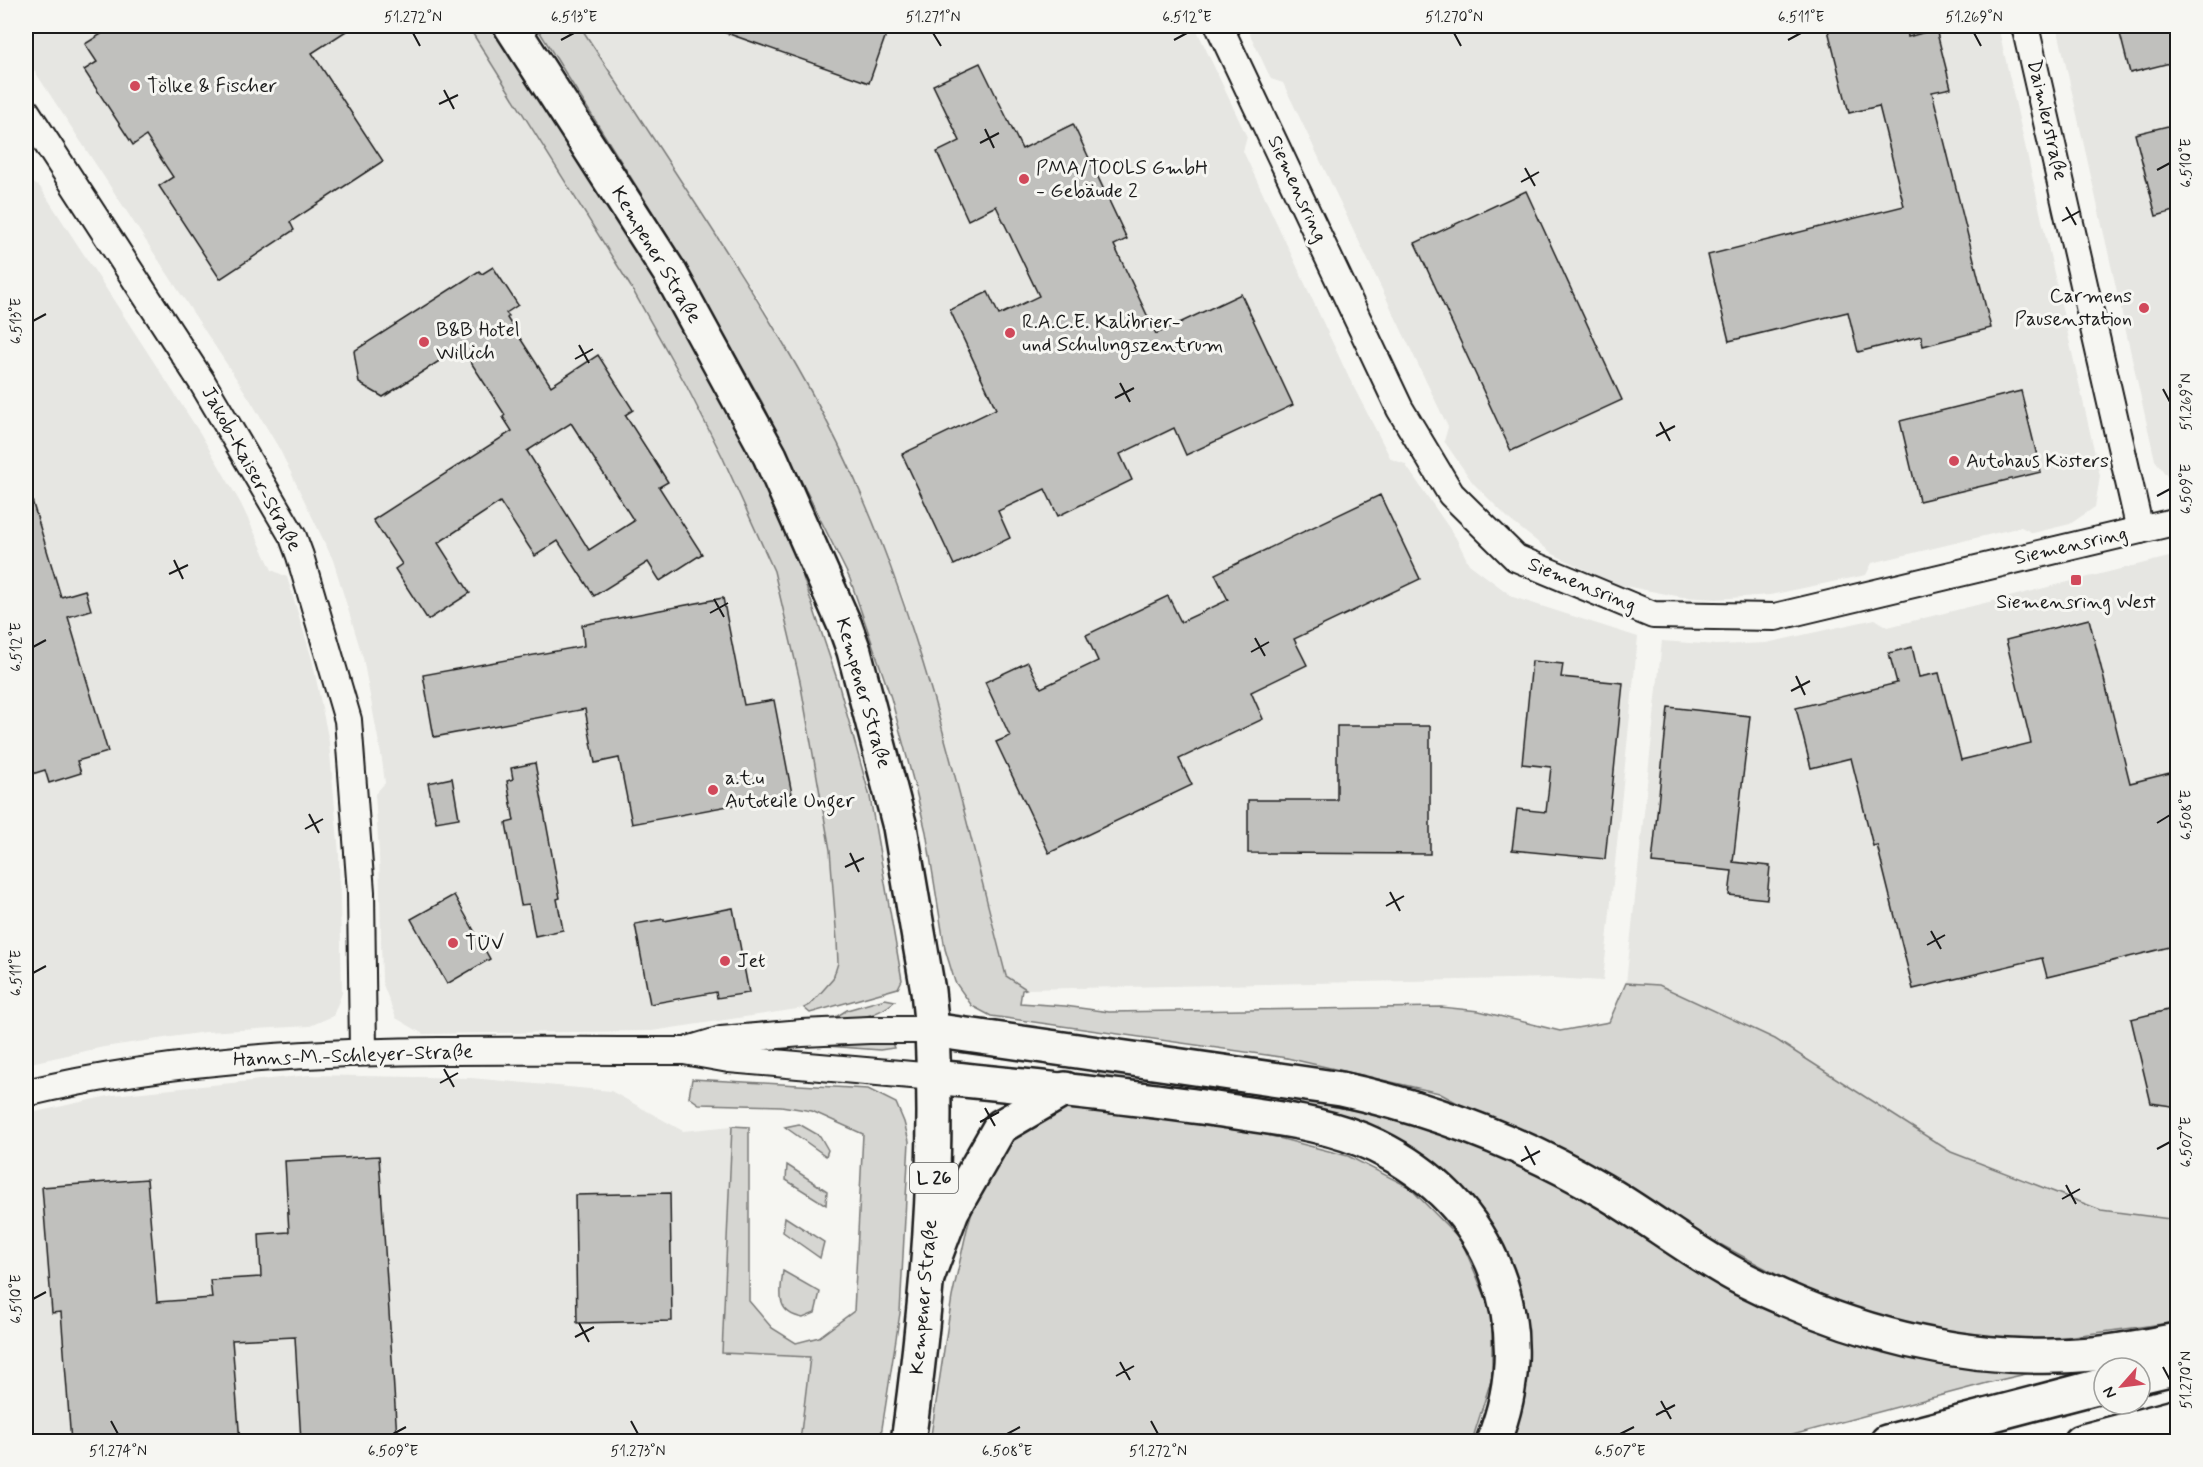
<svg xmlns="http://www.w3.org/2000/svg" width="2203" height="1467" viewBox="0 0 2203 1467" font-family="Mynerve,sans-serif">
  <style>
    .built { fill: #e6e6e2 }
    .green { fill: #d6d6d2; stroke: #797977; stroke-width: 1.5 }
    .building { fill: #c0c0bd; stroke: #1c1c1c; stroke-width: 1.5; fill-rule: evenodd }
    .lines { fill: none; stroke-linecap: round; stroke-linejoin: round }
    .street-casing { stroke: #1c1c1c; stroke-width: 30 }
    .secondary-casing { stroke: #1c1c1c; stroke-width: 38 }
    .primary-casing { stroke: #1c1c1c; stroke-width: 38 }
    .highway-casing { stroke: #1c1c1c; stroke-width: 38 }
    .street { stroke: #f6f6f2; stroke-width: 26 }
    .secondary { stroke: #f6f6f2; stroke-width: 33 }
    .primary { stroke: #f6f6f2; stroke-width: 33 }
    .highway { stroke: #f6f6f2; stroke-width: 33 }
    .ticks { fill: none; stroke: #1c1c1c; stroke-width: 2 }
    .poi-dot { fill: #d1495b; stroke: #f6f6f2; stroke-width: 2 }
    .labels { text-anchor: middle; dominant-baseline: central; stroke-width: 6; stroke-linejoin: round; paint-order: stroke }
    .shield { fill: #f6f6f2; stroke: #5d5d5c; stroke-width: 1.5 }
    .shield-label { font-size: 18px; font-weight: bold; fill: #1c1c1c }
    .poi-label { font-size: 20px; fill: #1c1c1c; stroke: #f6f6f2; text-anchor: start }
    .street-label { font-size: 20px; fill: #1c1c1c; stroke: #f6f6f2 }
    .neatline { fill: none; stroke: #1c1c1c; stroke-width: 2 }
    .ticks-label { font-size: 15px; text-anchor: middle; fill: #1c1c1c }
  </style>
  <rect width="100%" height="100%" fill="#f6f6f2"/>
  <filter id="ink" filterUnits="userSpaceOnUse"><feTurbulence type="fractalNoise" baseFrequency=".0167" numOctaves="2"/><feDisplacementMap in="SourceGraphic" scale="12" xChannelSelector="R" yChannelSelector="G"/><feConvolveMatrix kernelMatrix="1 2 1 2 8 2 1 2 1" color-interpolation-filters="sRGB"/></filter>
  <g filter="url(#ink)">
    <!-- built -->
    <g class="built">
      <path d="M26,26H468L631,287L686,385L722,456L774,571L800,681L830,850L837,941L838,963L833,979L810,1005L804,1008L652,1031L423,1034L396,1018L382,982L379,854L375,794L385,783L382,760L363,658L333,560L280,450L249,398L26,58Z"/>
      <path d="M580,26H1195L1247,137L1243,151L1349,378L1391,459L1405,464L1456,538L1469,564L1513,597L1638,637L1603,981L1553,978L1026,989L1006,976L934,701L903,597L862,495L814,396L763,306Z"/>
      <path d="M1246,26H1998L2100,476L2095,507L2070,524L2033,533L2021,527L1872,563L1866,575L1770,595L1717,599L1682,597L1614,584L1553,554L1511,521L1473,483L1444,441L1448,427L1283,83L1271,79Z"/>
      <path d="M2057,26H2177V488L2175,487L2155,460Z"/>
      <path d="M26,179L40,187L200,433L241,504L272,570L287,577L312,659L329,742L339,853L342,993L333,1016L310,1026L205,1032L104,1047L26,1064Z"/>
      <path d="M2177,555V1220L2101,1210L1951,1152L1775,1039L1659,985L1626,983L1662,641L1717,645L1766,643L1875,619L1888,627Z"/>
      <path d="M309,1075L471,1078L611,1091L683,1131L732,1126L722,1353L810,1357L800,1441H26V1114L113,1095Z"/>
    </g>
    <!-- green -->
    <g class="green">
      <path d="M468,26H497L651,273L709,372L767,488L799,565L837,679L870,797L902,980L898,988L810,1013L804,1008L810,1005L833,979L838,963L837,941L830,850L800,681L774,571L722,456L686,385L631,287Z"/>
      <path d="M536,26H580C621,88 661,150 701,212C760,303 819,395 862,496C929,650 964,814 1006,976L1026,989L1022,990L1020,1003L1065,1006L1109,1012L1441,1007L1479,1011L1560,1031L1609,1022L1626,983L1659,985L1775,1039L1951,1152L2101,1210L2177,1220V1322L2014,1344L1911,1325L1839,1308L1439,1093L1287,1058L991,1016L972,1006L955,982L945,949L926,832L916,791L891,698L850,579L762,402L675,248Z"/>
      <path d="M885,999L895,1001C876,1018 855,1019 831,1020L847,1010Z"/>
      <path d="M880,1042L892,1043L894,1048L880,1050L814,1045Z"/>
      <path d="M1100,1070L1166,1077L1370,1113L1468,1137L1568,1179L1741,1288L2031,1369L2030,1373L1991,1382L1770,1441H1502L1516,1303L1419,1162L1096,1083Z"/>
      <path d="M692,1079L868,1089L896,1103L904,1122L909,1141L900,1313L880,1441H800L810,1357L722,1353L732,1126L749,1127V1301L772,1328L796,1343L819,1337L854,1311L863,1134L812,1111L781,1106L699,1104L689,1097Z"/>
      <path d="M1071,1108L1174,1120L1263,1134L1348,1156L1409,1187L1461,1240L1492,1312V1377L1472,1441L930,1442L952,1297L967,1229L988,1161L1001,1141L1050,1110Z"/>
      <path d="M799,1124L820,1136L828,1150L826,1156L785,1127Z"/>
      <path d="M787,1165L827,1191L826,1205L786,1180Z"/>
      <path d="M785,1217L824,1242L820,1258L783,1232Z"/>
      <path d="M783,1271L820,1292L815,1313L803,1318C775,1313 780,1293 783,1271Z"/>
    </g>
    <!-- building -->
    <g class="building">
      <path d="M114,26H354L312,53L383,161L290,222L294,230L220,279L159,186L173,177L146,136L133,145L84,70L97,62L85,44Z"/>
      <path d="M716,26H889L869,83L715,29Z"/>
      <path d="M1827,26H1907L1908,37L1936,29L1951,88L1932,92L1991,328L1923,346L1921,336L1858,352L1848,312L1729,341L1708,255L1904,206L1879,106L1849,113Z"/>
      <path d="M2118,26H2178V61L2130,73Z"/>
      <path d="M980,63L1022,149L1073,124L1127,239L1114,245L1156,334L1241,294L1293,405L1186,455L1174,428L1120,454L1132,480L1058,516L1045,489L998,511L1010,538L954,565L902,454L996,409L950,310L988,292L999,315L1039,296L996,206L968,220L937,152L960,141L933,85Z"/>
      <path d="M2176,124L2178,125V210L2156,216L2135,134Z"/>
      <path d="M1526,191L1622,400L1511,451L1415,243Z"/>
      <path d="M493,267L518,305L506,313L509,316L507,318L551,386L598,355L633,410L625,415L668,482L659,487L702,554L660,581L648,562L594,596L558,541L535,556L500,502L438,543L470,593L428,620L395,569L402,564L373,520L512,431L503,417L505,415L461,347L383,397L359,383L354,351L479,271L482,274ZM571,423L634,521L589,550L527,451Z"/>
      <path d="M2021,391L2041,472L1919,501L1900,421Z"/>
      <path d="M1380,495L1420,579L1294,639L1307,665L1251,692L1263,719L1179,759L1192,785L1049,853L996,742L1010,736L985,682L1028,662L1041,688L1098,661L1086,635L1168,596L1181,622L1228,600L1215,574Z"/>
      <path d="M31,497L61,597L85,590L91,610L68,617L108,752L77,761L81,773L49,783L45,770L26,776V498Z"/>
      <path d="M723,598L744,705L774,700L792,794L632,824L619,758L595,763L585,709L434,737L423,675L584,646L582,625Z"/>
      <path d="M2089,619L2130,783L2170,773L2178,802V945L2047,977L2042,958L1913,989L1877,845L1873,846L1851,758L1811,768L1796,708L1897,683L1889,653L1912,647L1919,677L1939,673L1961,760L2031,743L2006,640Z"/>
      <path d="M1532,661L1563,664L1561,677L1623,683L1605,859L1512,850L1517,809L1546,812L1551,767L1522,764Z"/>
      <path d="M1668,707L1750,716L1733,862L1770,866L1767,899L1729,895L1732,871L1652,863Z"/>
      <path d="M1337,726H1430V854L1248,853V800H1337Z"/>
      <path d="M535,763L560,898L557,899L563,930L535,936L529,904L521,905L506,823L514,821L507,781L513,779L511,768Z"/>
      <path d="M452,778L459,818L436,822L428,783Z"/>
      <path d="M454,895L490,959L447,984L411,919Z"/>
      <path d="M733,908L749,993L717,998L716,992L650,1004L635,924L664,919V921Z"/>
      <path d="M2172,1009L2178,1030V1107L2151,1103L2131,1019Z"/>
      <path d="M379,1156L397,1437L301,1442L295,1337L232,1340L240,1442H71L61,1312L52,1313L42,1187L147,1179L157,1302L212,1298L210,1280L261,1277L259,1234L289,1232L285,1161Z"/>
      <path d="M670,1193L672,1321L577,1323L575,1195Z"/>
    </g>
    <g class="lines">
      <defs>
        <g id="street">
          <path d="M1219,26L1400,409L1451,494L1516,558L1653,615L1775,617L2178,521"/>
          <path d="M2025,26L2140,530"/>
          <path d="M26,111L202,382L293,537L300,556L348,720L361,892L363,1052"/>
          <path d="M691,1049L721,1040L802,1033L869,1030H932"/>
          <path d="M26,1093C241,1041 464,1052 684,1051L729,1059L934,1077"/>
        </g>
        <path id="secondary" d="M511,26L670,273L770,456L845,626L854,651L900,827L928,991L932,1030"/>
        <path id="primary" d="M908,1442C927,1303 939,1170 932,1030"/>
        <g id="highway">
          <path d="M932,1030L1341,1089C1433,1109 1520,1142 1602,1190C1650,1218 1694,1254 1743,1279C1852,1334 1970,1365 2093,1354C2121,1351 2149,1345 2178,1340"/>
          <path d="M934,1077C1031,1087 1126,1096 1222,1110C1273,1118 1329,1123 1376,1146C1431,1173 1475,1215 1497,1274C1518,1329 1515,1387 1493,1442"/>
          <path d="M927,1278L952,1211L1000,1127L1065,1089"/>
          <path d="M2140,1376L2178,1367"/>
          <path d="M1887,1442L2104,1385"/>
          <path d="M2080,1442L2178,1416"/>
        </g>
      </defs>
      <!-- street casing -->
      <use href="#street" class="street-casing"/>
      <!-- secondary casing -->
      <use href="#secondary" class="secondary-casing"/>
      <!-- primary casing -->
      <use href="#primary" class="primary-casing"/>
      <!-- highway casing -->
      <use href="#highway" class="highway-casing"/>
      <!-- street -->
      <use href="#street" class="street"/>
      <!-- secondary -->
      <use href="#secondary" class="secondary"/>
      <!-- primary -->
      <use href="#primary" class="primary"/>
      <!-- highway -->
      <use href="#highway" class="highway"/>
    </g>
  </g>
  <!-- ticks -->
  <path class="ticks" d="M413,33L420,46M933,33L941,46M1454,33L1461,46M1974,33L1981,46M561,40L574,33M1174,40L1187,33M1788,40L1801,33M444,90L454,109M439,104L458,95M985,129L994,148M980,143L999,133M1525,168L1535,186M2157,170L2170,163M1521,182L1539,172M2066,207L2076,225M2062,221L2080,211M33,321L46,314M579,345L589,363M575,359L593,349M1120,383L1130,402M2163,389L2170,402M1115,398L1134,388M1660,422L1670,441M1656,436L1675,426M2157,496L2170,489M174,560L183,579M169,574L188,565M714,599L724,617M710,613L728,603M1255,638L1265,656M33,647L46,640M1251,652L1269,642M1796,676L1805,695M1791,691L1810,681M309,814L319,833M2157,823L2170,815M305,829L323,819M850,853L859,872M845,867L864,858M1390,892L1400,911M1386,906L1404,896M1931,931L1941,949M1927,945L1945,935M33,973L46,966M444,1069L454,1087M440,1083L458,1073M985,1108L995,1126M980,1122L999,1112M1525,1146L1535,1165M2157,1149L2170,1142M1521,1161L1540,1151M2066,1185L2076,1204M2062,1199L2080,1189M33,1299L46,1292M579,1323L589,1342M575,1337L594,1327M1120,1362L1130,1380M2163,1367L2170,1380M1116,1376L1134,1366M1661,1401L1671,1419M1656,1415L1675,1405M111,1421L118,1434M631,1421L638,1434M1151,1421L1158,1434M393,1434L406,1427M1007,1434L1020,1427M1620,1434L1634,1427"/>
  <!-- markers -->
  <g class="poi-dot">
    <circle cx="135" cy="86" r="6"/>
    <circle cx="1024" cy="179" r="6"/>
    <circle cx="2144" cy="308" r="6"/>
    <circle cx="1010" cy="333" r="6"/>
    <circle cx="424" cy="342" r="6"/>
    <circle cx="1954" cy="461" r="6"/>
    <rect x="2070" y="574" width="12" height="12" rx="3"/>
    <circle cx="713" cy="790" r="6"/>
    <circle cx="453" cy="943" r="6"/>
    <circle cx="725" cy="961" r="6"/>
  </g>
  <g class="labels">
    <!-- shield labels -->
    <rect class="shield" x="910" y="1163" width="48" height="30" rx="4.5"/>
    <g class="shield-label">
      <text x="934" y="1178">L 26</text>
    </g>
    <!-- poi labels -->
    <g class="poi-label">
      <text x="147" y="86">Tölke &amp; Fischer</text>
      <text x="1036" y="168">PMA/TOOLS GmbH<tspan x="1036" dy="23">- Gebäude 2</tspan></text>
      <text x="2132" y="296" text-anchor="end">Carmens<tspan x="2132" dy="23">Pausenstation</tspan></text>
      <text x="1022" y="322">R.A.C.E. Kalibrier-<tspan x="1022" dy="23">und Schulungszentrum</tspan></text>
      <text x="436" y="330">B&amp;B Hotel<tspan x="436" dy="23">Willich</tspan></text>
      <text x="1966" y="461">Autohaus Kösters</text>
      <text x="2076" y="602" text-anchor="middle">Siemensring West</text>
      <text x="725" y="778">a.t.u<tspan x="725" dy="23">Autoteile Unger</tspan></text>
      <text x="465" y="943">TÜV</text>
      <text x="737" y="961">Jet</text>
    </g>
    <!-- street labels -->
    <g class="street-label">
      <text transform="translate(2047 120) rotate(77)">Daimlerstraße</text>
      <text transform="translate(1297 189) rotate(65)">Siemensring</text>
      <text transform="translate(656 255) rotate(59)">Kempener Straße</text>
      <text transform="translate(251 469) rotate(61)">Jakob-Kaiser-Straße</text>
      <text transform="translate(2071 546) rotate(-13)">Siemensring</text>
      <text transform="translate(1582 585) rotate(22)">Siemensring</text>
      <text transform="translate(863 693) rotate(74)">Kempener Straße</text>
      <text transform="translate(353 1056) rotate(-2)">Hanns-M.-Schleyer-Straße</text>
      <text transform="translate(924 1297) rotate(-85)">Kempener Straße</text>
    </g>
  </g>
  <!-- margin -->
  <rect width="2203" height="1467" fill="none" stroke="#f6f6f2" stroke-width="66"/>
  <!-- north arrow -->
  <g transform="translate(2122 1386) rotate(242)"><circle r="28" fill="#f6f6f2" stroke="#9f9f9c" stroke-width="1.5"/>
  <path d="M0-4.5L10 22L0 15L-10 22Z" fill="#d1495b"/>
  <text y="-9" font-size="16" font-weight="bold" text-anchor="middle" fill="#1c1c1c">N</text>
  </g>
  <rect x="33" y="33" width="2137" height="1401" class="neatline"/>
  <g class="ticks-label">
    <text x="413" y="22">51.272°N</text>
    <text x="574" y="22">6.513°E</text>
    <text x="933" y="22">51.271°N</text>
    <text x="1187" y="22">6.512°E</text>
    <text x="1454" y="22">51.270°N</text>
    <text x="1801" y="22">6.511°E</text>
    <text x="1974" y="22">51.269°N</text>
    <text transform="translate(2186 163) rotate(-90)" y="5">6.510°E</text>
    <text transform="translate(16 321) rotate(-90)" y="5">6.513°E</text>
    <text transform="translate(2186 402) rotate(-90)" y="5">51.269°N</text>
    <text transform="translate(2186 489) rotate(-90)" y="5">6.509°E</text>
    <text transform="translate(16 647) rotate(-90)" y="5">6.512°E</text>
    <text transform="translate(2186 815) rotate(-90)" y="5">6.508°E</text>
    <text transform="translate(16 973) rotate(-90)" y="5">6.511°E</text>
    <text transform="translate(2186 1142) rotate(-90)" y="5">6.507°E</text>
    <text transform="translate(16 1299) rotate(-90)" y="5">6.510°E</text>
    <text transform="translate(2186 1380) rotate(-90)" y="5">51.270°N</text>
    <text x="118" y="1456">51.274°N</text>
    <text x="393" y="1456">6.509°E</text>
    <text x="638" y="1456">51.273°N</text>
    <text x="1007" y="1456">6.508°E</text>
    <text x="1158" y="1456">51.272°N</text>
    <text x="1620" y="1456">6.507°E</text>
  </g>
</svg>
